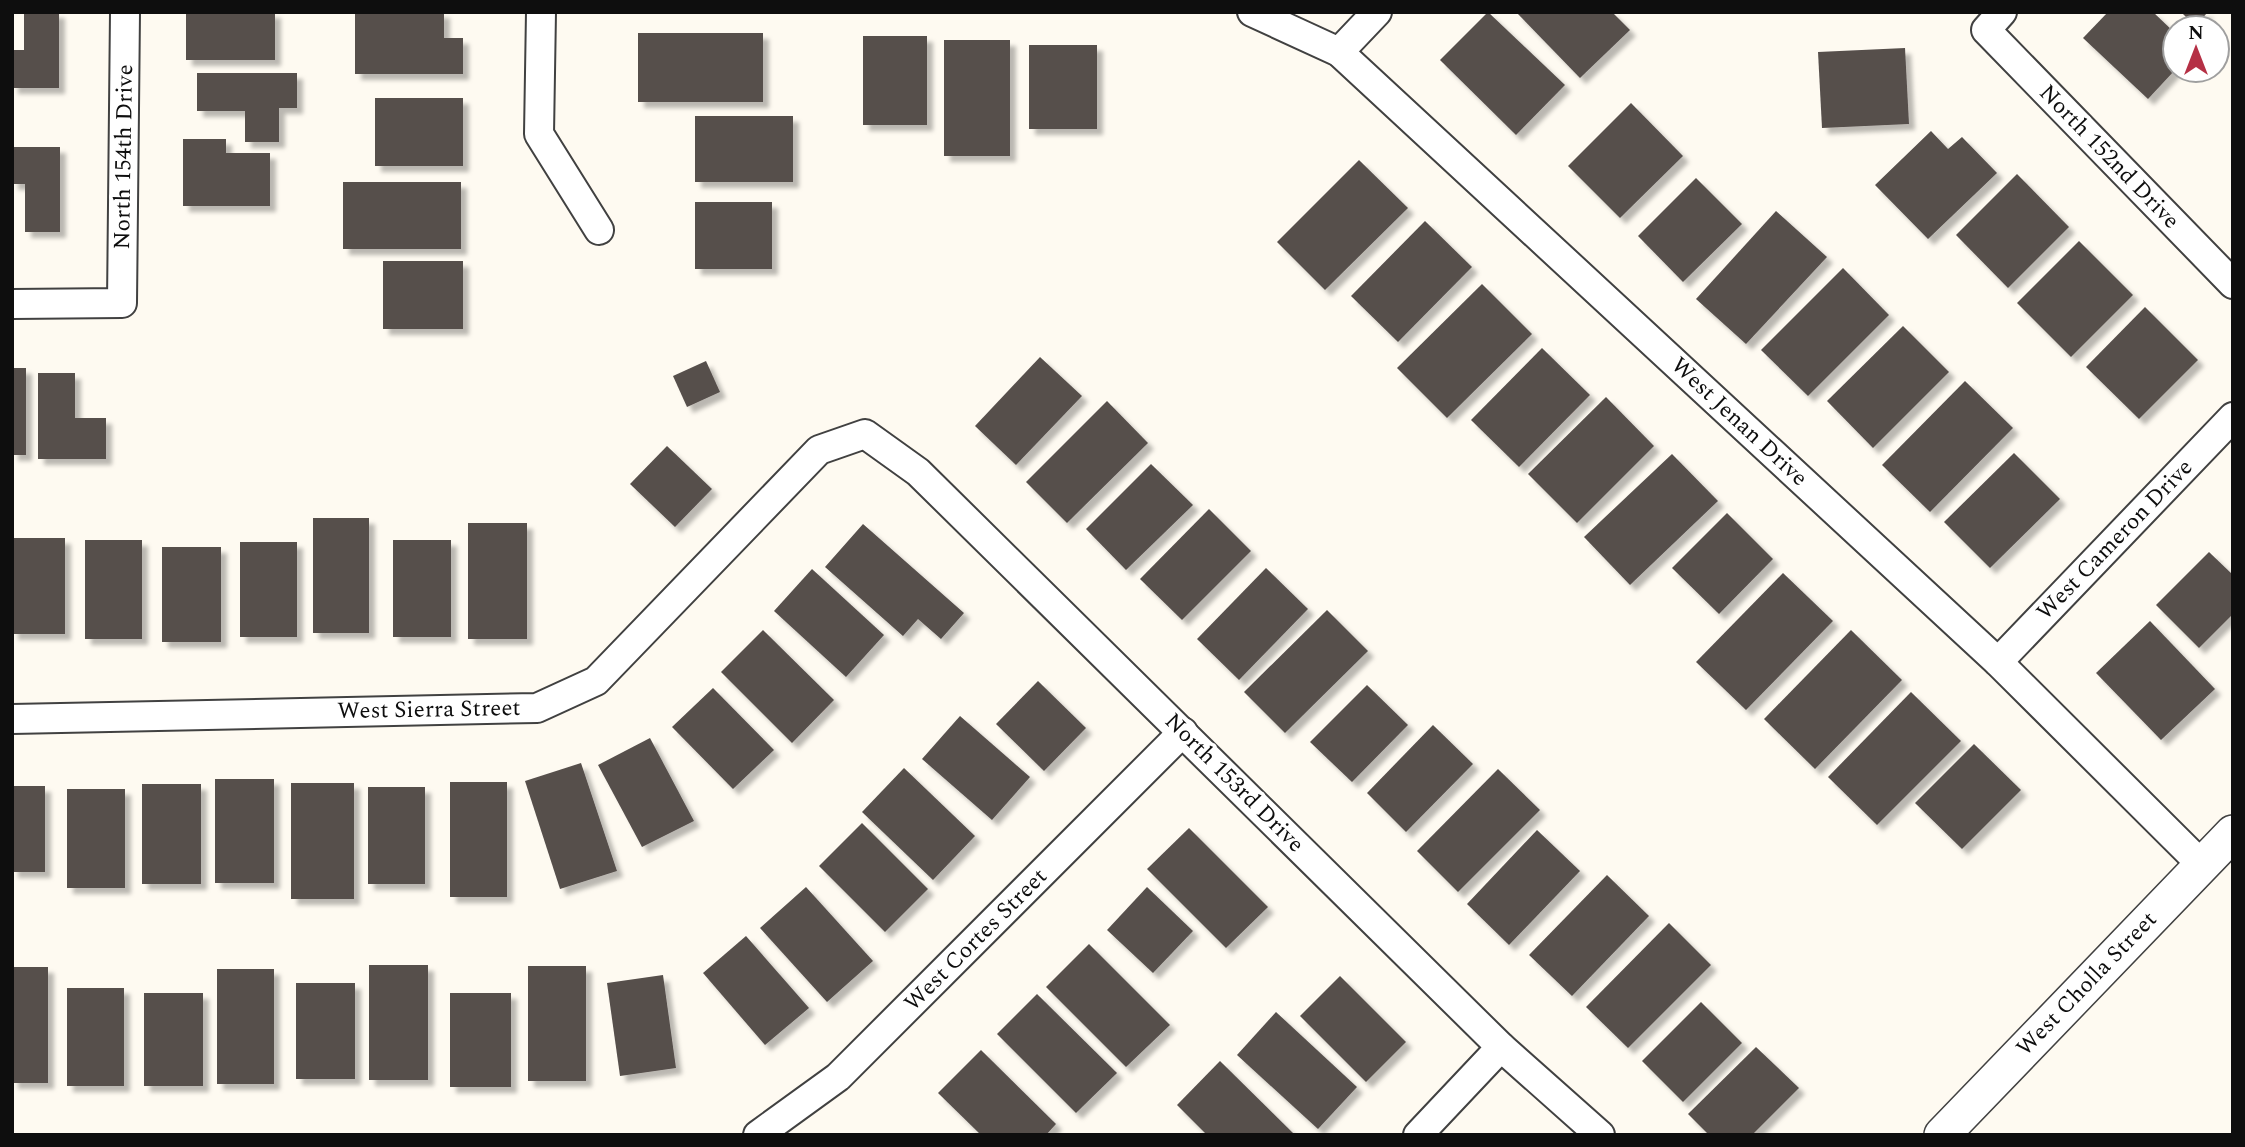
<svg xmlns="http://www.w3.org/2000/svg" width="2245" height="1147" viewBox="0 0 2245 1147" font-family="Spectral,serif">
  <style>
    .building { fill: #564f4c; filter: url(#shadow) }
    .lines { fill: none; stroke-linecap: round; stroke-linejoin: round }
    .minor-casing { stroke: #414141; stroke-width: 32 }
    .tertiary-casing { stroke: #414141; stroke-width: 38 }
    .minor { stroke: #fff; stroke-width: 28 }
    .tertiary { stroke: #fff; stroke-width: 35 }
    .labels { text-anchor: middle; dominant-baseline: central; stroke-width: 7; stroke-linejoin: round; paint-order: stroke }
    .street-label { font-size: 23px; fill: #0e0e0e; stroke: #fff }
  </style>
  <defs>
    <filter id="shadow"><feDropShadow dx="6" dy="6" stdDeviation="2" flood-color="#0004"/></filter>
  </defs>
  <rect width="100%" height="100%" fill="#fefaf1"/>
  <!-- building -->
  <g class="building">
    <path d="M24,12H59V88H12V50H24Z"/>
    <rect x="186" y="12" width="89" height="48"/>
    <path d="M355,12H444V38H463V74H355Z"/>
    <path d="M1488,12L1565,85L1516,135L1440,60Z"/>
    <path d="M1516,12H1612L1630,30L1580,78Z"/>
    <path d="M2108,12H2153L2175,33V70L2148,99L2083,38Z"/>
    <path d="M2181,12H2208L2195,26Z"/>
    <rect x="638" y="33" width="125" height="69"/>
    <rect x="863" y="36" width="64" height="89"/>
    <rect x="944" y="40" width="66" height="116"/>
    <rect x="1029" y="45" width="68" height="84"/>
    <path d="M1905,48L1909,124L1822,128L1818,52Z"/>
    <path d="M197,73H297V108H279V142H245V111H197Z"/>
    <rect x="375" y="98" width="88" height="68"/>
    <path d="M1631,103L1683,156L1620,218L1568,166Z"/>
    <rect x="695" y="116" width="98" height="66"/>
    <path d="M1931,131L1948,149L1962,137L1997,173L1928,239L1875,185Z"/>
    <path d="M183,139H226V153H270V206H183Z"/>
    <path d="M12,147H60V232H25V184H12Z"/>
    <path d="M1359,160L1408,208L1325,290L1277,242Z"/>
    <path d="M2017,174L2069,227L2008,288L1956,235Z"/>
    <path d="M1696,178L1742,224L1683,282L1638,236Z"/>
    <rect x="343" y="182" width="118" height="67"/>
    <rect x="695" y="202" width="77" height="67"/>
    <path d="M1776,211L1827,257L1746,344L1696,299Z"/>
    <path d="M1425,221L1472,267L1398,342L1351,296Z"/>
    <path d="M2079,241L2133,295L2071,357L2017,303Z"/>
    <rect x="383" y="261" width="80" height="68"/>
    <path d="M1843,268L1889,315L1808,396L1761,350Z"/>
    <path d="M1482,284L1532,334L1447,418L1397,368Z"/>
    <path d="M2145,307L2198,360L2139,419L2086,367Z"/>
    <path d="M1903,326L1949,372L1873,448L1827,401Z"/>
    <path d="M1542,348L1590,395L1519,467L1471,420Z"/>
    <path d="M1040,357L1082,396L1016,465L975,426Z"/>
    <path d="M706,361L720,392L687,407L673,376Z"/>
    <rect x="12" y="368" width="14" height="87"/>
    <path d="M38,373H75V418H106V459H38Z"/>
    <path d="M1965,381L2013,428L1930,512L1882,465Z"/>
    <path d="M1606,397L1654,446L1577,523L1528,474Z"/>
    <path d="M1107,401L1148,443L1067,523L1026,482Z"/>
    <path d="M667,446L712,489L675,527L630,484Z"/>
    <path d="M2014,453L2060,499L1990,568L1944,522Z"/>
    <path d="M1672,454L1718,501L1630,585L1584,537Z"/>
    <path d="M1151,464L1193,505L1126,570L1086,529Z"/>
    <path d="M1209,509L1251,551L1182,620L1140,579Z"/>
    <path d="M1727,513L1773,559L1719,614L1672,568Z"/>
    <rect x="313" y="518" width="56" height="115"/>
    <rect x="468" y="523" width="59" height="116"/>
    <path d="M863,524L964,613L941,639L918,619L903,636L825,567Z"/>
    <rect x="12" y="538" width="53" height="96"/>
    <rect x="85" y="540" width="57" height="99"/>
    <rect x="393" y="540" width="58" height="97"/>
    <rect x="240" y="542" width="57" height="95"/>
    <rect x="162" y="547" width="59" height="95"/>
    <path d="M2209,552L2233,575V614L2199,648L2156,605Z"/>
    <path d="M1266,568L1308,609L1239,680L1197,639Z"/>
    <path d="M812,569L884,635L846,677L774,611Z"/>
    <path d="M1783,573L1833,621L1746,710L1696,662Z"/>
    <path d="M1327,610L1368,651L1285,733L1244,692Z"/>
    <path d="M2150,621L2215,689L2161,740L2096,673Z"/>
    <path d="M763,630L834,700L792,743L721,672Z"/>
    <path d="M1851,630L1902,680L1815,769L1764,719Z"/>
    <path d="M1038,681L1086,728L1044,771L996,724Z"/>
    <path d="M1367,685L1408,725L1352,782L1310,742Z"/>
    <path d="M713,688L774,750L733,789L672,727Z"/>
    <path d="M1911,692L1961,741L1877,825L1828,777Z"/>
    <path d="M960,716L1030,777L992,820L922,759Z"/>
    <path d="M1433,725L1473,764L1406,832L1367,793Z"/>
    <path d="M650,738L694,821L642,847L598,765Z"/>
    <path d="M1974,744L2021,790L1962,849L1915,803Z"/>
    <path d="M581,763L617,871L560,889L525,781Z"/>
    <path d="M904,768L975,836L933,880L862,812Z"/>
    <path d="M1498,769L1540,810L1458,892L1417,851Z"/>
    <rect x="215" y="779" width="59" height="104"/>
    <rect x="450" y="782" width="57" height="115"/>
    <rect x="291" y="783" width="63" height="116"/>
    <rect x="142" y="784" width="59" height="100"/>
    <rect x="12" y="786" width="33" height="86"/>
    <rect x="368" y="787" width="57" height="97"/>
    <rect x="67" y="789" width="58" height="99"/>
    <path d="M862,823L928,889L885,932L819,866Z"/>
    <path d="M1189,828L1268,907L1226,948L1147,869Z"/>
    <path d="M1537,830L1580,871L1509,945L1467,904Z"/>
    <path d="M1607,875L1649,916L1572,996L1529,955Z"/>
    <path d="M806,887L873,961L827,1002L760,928Z"/>
    <path d="M1147,887L1193,931L1153,973L1107,930Z"/>
    <path d="M1669,923L1711,965L1628,1048L1586,1007Z"/>
    <path d="M746,936L809,1008L765,1045L703,973Z"/>
    <path d="M1089,944L1170,1025L1126,1067L1046,987Z"/>
    <rect x="369" y="965" width="59" height="115"/>
    <rect x="528" y="966" width="58" height="115"/>
    <rect x="12" y="967" width="36" height="116"/>
    <rect x="217" y="969" width="57" height="115"/>
    <path d="M663,975L676,1068L620,1076L607,983Z"/>
    <path d="M1340,976L1406,1042L1366,1082L1300,1016Z"/>
    <rect x="296" y="983" width="59" height="96"/>
    <rect x="67" y="988" width="57" height="98"/>
    <rect x="144" y="993" width="59" height="93"/>
    <rect x="450" y="993" width="61" height="94"/>
    <path d="M1037,994L1117,1073L1076,1113L997,1034Z"/>
    <path d="M1701,1002L1742,1043L1683,1102L1642,1061Z"/>
    <path d="M1276,1012L1357,1087L1318,1129L1237,1055Z"/>
    <path d="M1756,1047L1799,1088L1752,1135H1709L1688,1114Z"/>
    <path d="M981,1050L1056,1124L1046,1135H981L938,1093Z"/>
    <path d="M1220,1061L1295,1135H1207L1177,1105Z"/>
  </g>
  <g class="lines">
    <defs>
      <g id="minor">
        <path d="M541,12L539,134L599,230"/>
        <path d="M1252,12L1339,52L1998,662L2202,865"/>
        <path d="M2002,12L1986,30L2233,284"/>
        <path d="M1339,52L1377,12"/>
        <path d="M12,304L122,303L125,12"/>
        <path d="M1998,662L2233,417"/>
        <path d="M12,719L537,708L596,681L819,450L865,434L918,472L1501,1047L1600,1135"/>
        <path d="M758,1135L838,1077L1183,732"/>
        <path d="M1418,1135L1501,1047"/>
      </g>
      <path id="tertiary" d="M1942,1135L2233,833"/>
    </defs>
    <!-- minor casing -->
    <use href="#minor" class="minor-casing"/>
    <!-- tertiary casing -->
    <use href="#tertiary" class="tertiary-casing"/>
    <!-- minor -->
    <use href="#minor" class="minor"/>
    <!-- tertiary -->
    <use href="#tertiary" class="tertiary"/>
  </g>
  <g class="labels">
    <!-- street labels -->
    <g class="street-label">
      <text transform="translate(124 157) rotate(-89)">North 154th Drive</text>
      <text transform="translate(2109 157) rotate(46)">North 152nd Drive</text>
      <text transform="translate(1739 422) rotate(43)">West Jenan Drive</text>
      <text transform="translate(2115 540) rotate(-46)">West Cameron Drive</text>
      <text transform="translate(429 710) rotate(-1)">West Sierra Street</text>
      <text transform="translate(1234 783) rotate(45)">North 153rd Drive</text>
      <text transform="translate(976 940) rotate(-45)">West Cortes Street</text>
      <text transform="translate(2087 984) rotate(-46)">West Cholla Street</text>
    </g>
  </g>
  <!-- border -->
  <rect width="2245" height="1147" fill="none" stroke="#0e0e0e" stroke-width="28"/>
  <!-- north arrow -->
  <g transform="translate(2196 49)"><circle r="33" fill="#ffffff" stroke="#9f9f9f" stroke-width="2"/>
  <path d="M0-5L12 26L0 18L-12 26Z" fill="#b53045"/>
  <text y="-10" font-size="19" font-weight="bold" text-anchor="middle" fill="#0e0e0e">N</text>
  </g>
</svg>
